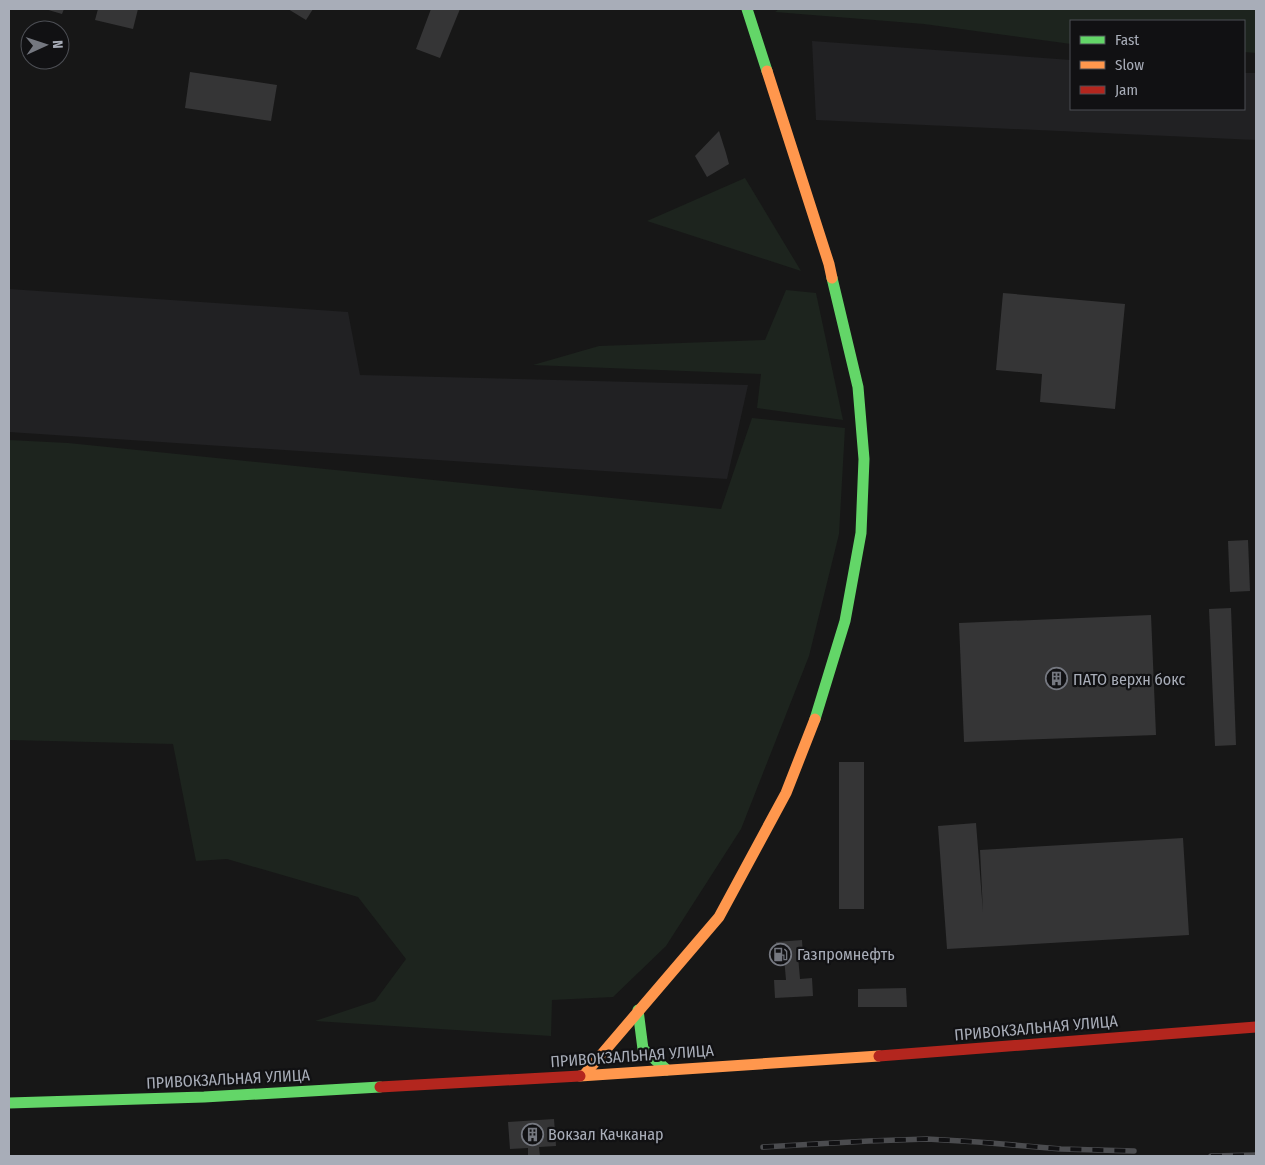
<svg xmlns="http://www.w3.org/2000/svg" width="1265" height="1165" viewBox="0 0 1265 1165" font-family="'Fira Sans Condensed',sans-serif">
  <style>
    .built { fill: #212123 }
    .green { fill: #1d241e }
    .building { fill: #353536 }
    .lines { fill: none; stroke-linecap: round; stroke-linejoin: round }
    .fast { stroke: #63d668; stroke-width: 11 }
    .slow { stroke: #ff974d; stroke-width: 11 }
    .jam { stroke: #b3261e; stroke-width: 11 }
    .rail-casing { stroke: #4b4c4f; stroke-width: 5.5 }
    .rail { stroke: #111113; stroke-width: 4; stroke-dasharray: 11; stroke-linecap: butt }
    .labels { text-anchor: middle; dominant-baseline: central; stroke-width: 4.5; stroke-linejoin: round; paint-order: stroke }
    .poi-label { font-size: 16px; fill: #a8adb8; stroke: #111113; text-anchor: start }
    .street-label { font-size: 16px; fill: #a8adb8; stroke: #111113 }
  </style>
  <rect width="100%" height="100%" fill="#171717"/>
  <!-- built -->
  <g class="built">
    <path d="M812,41L1071,60V109H1244V73H1256V140L816,120Z"/>
    <path d="M9,289L348,312L360,375L748,385L727,479L9,432Z"/>
  </g>
  <!-- green -->
  <g class="green">
    <path d="M779,9H1256V53L1244,52V21H1071V44L924,24L775,12Z"/>
    <path d="M745,178L801,271L647,221Z"/>
    <path d="M786,290L816,293L843,420L757,408L761,374L533,365L599,346L765,340Z"/>
    <path d="M752,418L845,428L839,534L809,656L741,829L666,946L613,997L552,1000L551,1036L315,1021L375,1001L406,959L358,897L227,859L196,861L173,744L9,740V440L68,443L721,509Z"/>
  </g>
  <!-- building -->
  <g class="building">
    <path d="M45,9H64L62,14Z"/>
    <path d="M98,9H138L133,29L95,20Z"/>
    <path d="M288,9H313L306,20Z"/>
    <path d="M431,9H460L440,58L416,49Z"/>
    <path d="M190,72L277,85L271,121L185,108Z"/>
    <path d="M719,131L726,153L729,164L707,177L695,156Z"/>
    <path d="M1003,293L1125,304L1115,409L1040,402L1042,374L996,370Z"/>
    <path d="M1248,540L1250,591L1230,592L1228,541Z"/>
    <path d="M1231,608L1236,745L1215,746L1209,609Z"/>
    <path d="M1151,615L1156,735L964,742L959,623Z"/>
    <rect x="839" y="762" width="25" height="147"/>
    <path d="M976,823L983,912L980,850L1183,838L1189,935L947,949L938,826Z"/>
    <path d="M802,940L803,956H798L800,979L812,978L813,996L775,998L774,980H786L784,957H776V942Z"/>
    <path d="M906,988L907,1007H858V989Z"/>
    <path d="M554,1119L556,1146L539,1147L540,1156H528V1148L510,1149L508,1122Z"/>
  </g>
  <g class="lines">
    <!-- fast -->
    <g class="fast">
      <path d="M747,9L767,71"/>
      <path d="M815,719L845,621L861,533L864,459L858,387L832,278"/>
      <path d="M638,1010L643,1049L667,1070"/>
      <path d="M9,1103L204,1097L380,1087"/>
    </g>
    <!-- slow -->
    <g class="slow">
      <path d="M767,71L829,264L832,278"/>
      <path d="M584,1075L719,917L786,793L815,719"/>
      <path d="M580,1076L879,1056"/>
    </g>
    <!-- jam -->
    <g class="jam">
      <path d="M879,1056L1256,1027"/>
      <path d="M380,1087L580,1076"/>
    </g>
    <defs>
      <g id="rail">
        <path d="M763,1147L869,1141L927,1139L978,1142L1061,1149L1134,1151"/>
        <path d="M1211,1156L1256,1155"/>
      </g>
    </defs>
    <!-- rail casing -->
    <use href="#rail" class="rail-casing"/>
    <!-- rail -->
    <use href="#rail" class="rail"/>
  </g>
  <!-- icons -->
  <defs>
    <symbol id="building-ring" viewBox="-11 -11 22 22"><circle r="9.5" fill="#111113" stroke="#757880" stroke-width="1.5"/><path d="M-4-6H4V6H1V3H-1V6H-4ZM-2.5-4.3h1.7v1.8h-1.7ZM.8-4.3h1.7v1.8H.8ZM-2.5-1h1.7V.8h-1.7ZM.8-1h1.7V.8H.8Z" fill="#757880"/></symbol>
    <symbol id="fuel-ring" viewBox="-11 -11 22 22"><circle r="9.5" fill="#111113" stroke="#757880" stroke-width="1.5"/><path d="M-5.5-6h7V0h2V4h1.3V-2.5L3-4.5l.8-.8L6-3V5H2.5V1h-1V6h-7ZM-4.2-4.7v3.2H.2V-4.7Z" fill="#757880"/></symbol>
  </defs>
  <g fill-rule="evenodd">
    <use href="#building-ring" x="1044" y="666" width="25" height="25"/>
    <use href="#fuel-ring" x="768" y="942" width="25" height="25"/>
    <use href="#building-ring" x="520" y="1122" width="25" height="25"/>
  </g>
  <g class="labels">
    <!-- poi labels -->
    <g class="poi-label">
      <text x="1073" y="679">ПАТО верхн бокс</text>
      <text x="797" y="954">Газпромнефть</text>
      <text x="548" y="1134">Вокзал Качканар</text>
    </g>
    <!-- street labels -->
    <g class="street-label">
      <text transform="translate(1036 1028) rotate(-5)">ПРИВОКЗАЛЬНАЯ УЛИЦА</text>
      <text transform="translate(632 1056) rotate(-4)">ПРИВОКЗАЛЬНАЯ УЛИЦА</text>
      <text transform="translate(228 1079) rotate(-3)">ПРИВОКЗАЛЬНАЯ УЛИЦА</text>
    </g>
  </g>
  <!-- border -->
  <rect width="1265" height="1165" fill="none" stroke="#a8adb8" stroke-width="20"/>
  <!-- legend -->
  <rect x="1070" y="20" width="175" height="90" fill="#111113" stroke="#4d4f55"/>
  <rect x="1080" y="36" width="25" height="8" fill="#63d668" stroke="#4d4f55"/>
  <text x="1115" y="45" font-size="15" fill="#a8adb8">Fast</text>
  <rect x="1080" y="61" width="25" height="8" fill="#ff974d" stroke="#4d4f55"/>
  <text x="1115" y="70" font-size="15" fill="#a8adb8">Slow</text>
  <rect x="1080" y="86" width="25" height="8" fill="#b3261e" stroke="#4d4f55"/>
  <text x="1115" y="95" font-size="15" fill="#a8adb8">Jam</text>
  <!-- north arrow -->
  <g transform="translate(45 45) rotate(87)"><circle r="24" fill="#111113" stroke="#4d4f55"/>
  <path d="M0-4L9 19L0 12L-9 19Z" fill="#757880"/>
  <text y="-8" font-size="14" font-weight="bold" text-anchor="middle" fill="#a8adb8">N</text>
  </g>
</svg>
